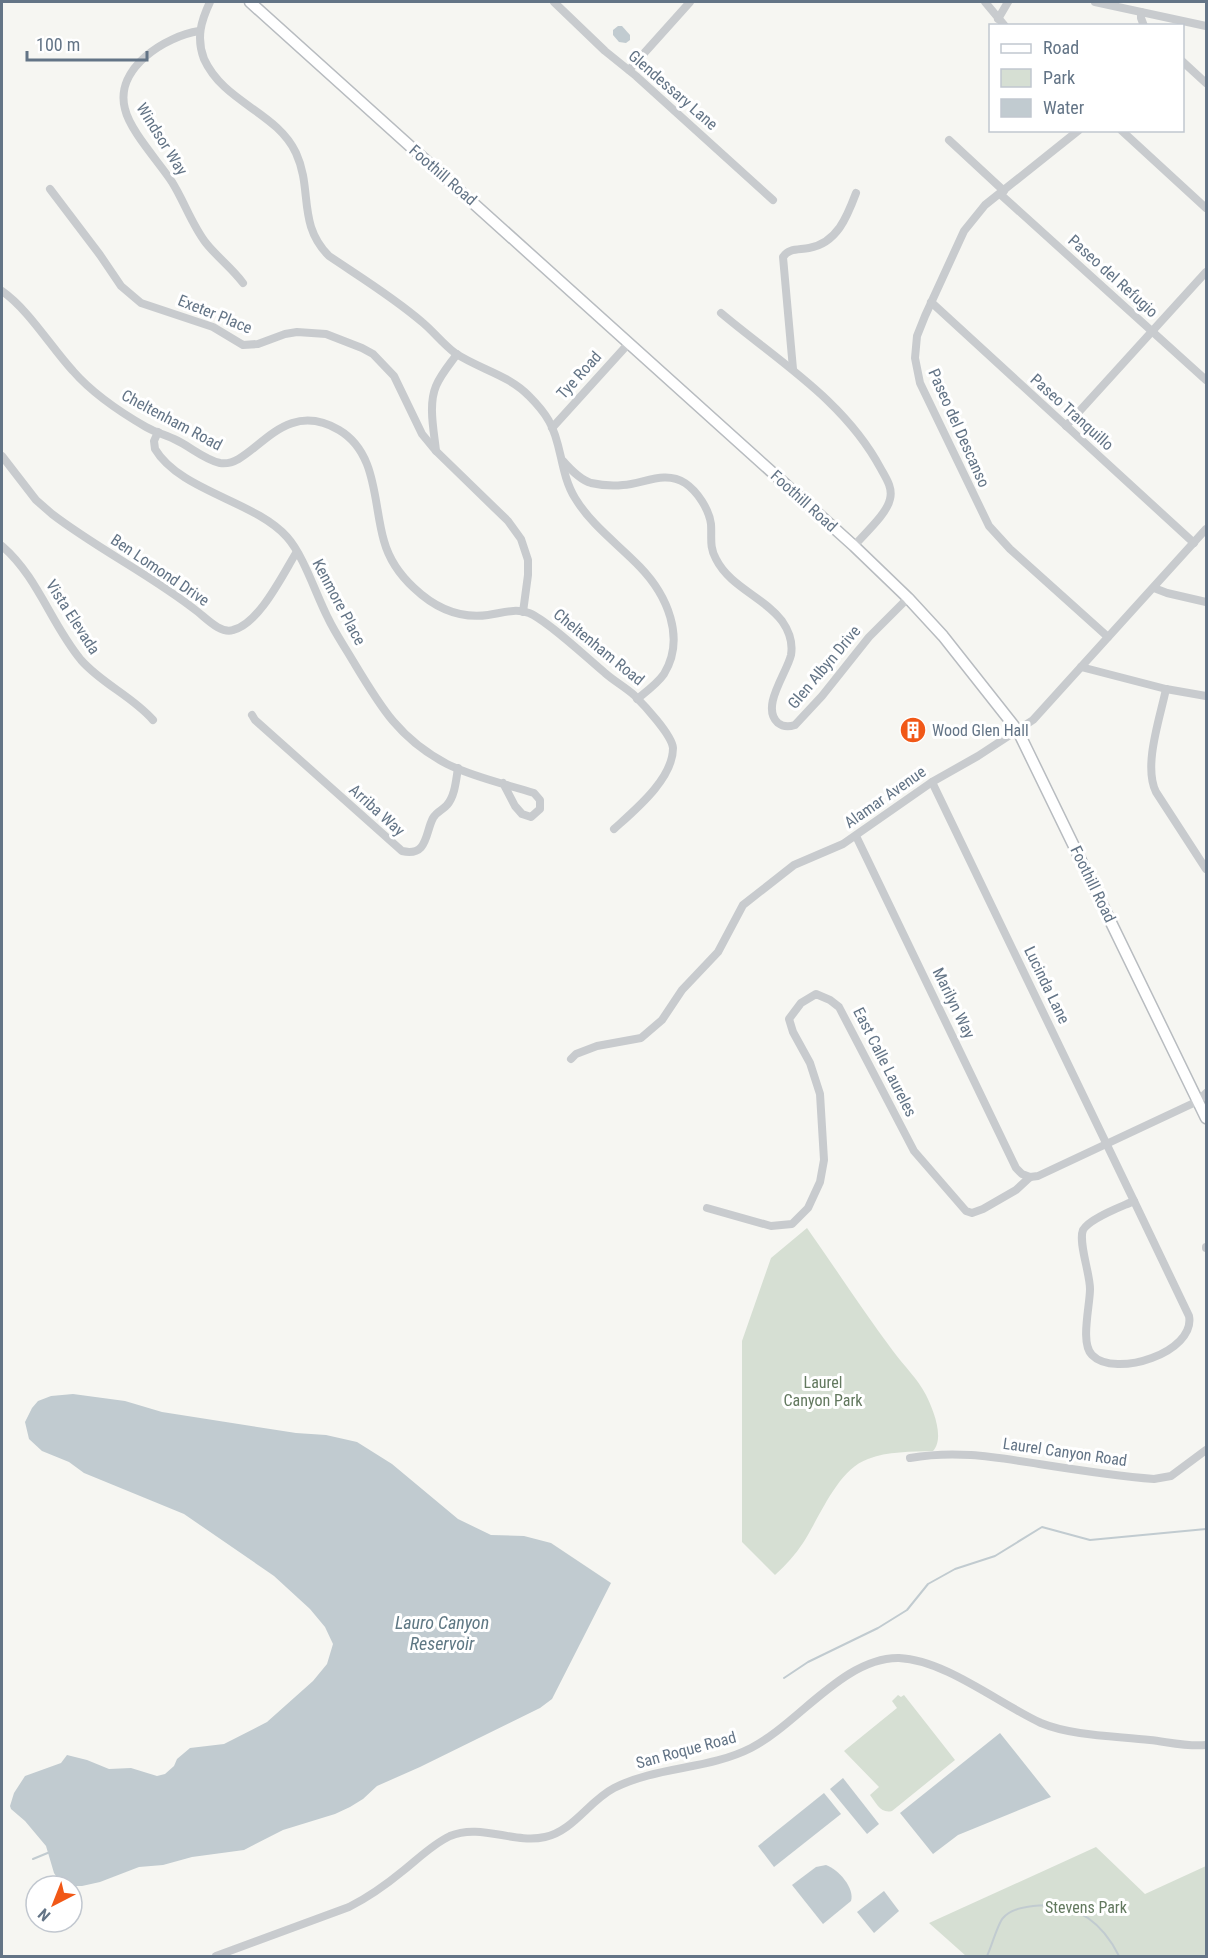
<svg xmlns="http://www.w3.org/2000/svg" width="1208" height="1958" viewBox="0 0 1208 1958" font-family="'Roboto Condensed',sans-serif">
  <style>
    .green { fill: #d6dfd3 }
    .water { fill: #c1cbd0 }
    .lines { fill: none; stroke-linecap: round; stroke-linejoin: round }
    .stream { stroke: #c1cbd0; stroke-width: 2 }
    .major-casing { stroke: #b8bcc0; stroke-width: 13 }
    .minor { stroke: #c8cbce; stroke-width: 8 }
    .major { stroke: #fff; stroke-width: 10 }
    .labels { text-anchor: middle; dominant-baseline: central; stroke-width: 6; stroke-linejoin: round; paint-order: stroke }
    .street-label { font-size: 16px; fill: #637486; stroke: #fff }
    .poi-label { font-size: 16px; fill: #637486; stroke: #fff; text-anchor: start }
    .park-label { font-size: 16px; fill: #62785e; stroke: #fff }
    .water-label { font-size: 18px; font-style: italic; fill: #5e7783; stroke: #fff }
  </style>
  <rect width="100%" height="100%" fill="#f6f6f2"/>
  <!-- green -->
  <g class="green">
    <path d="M807,1228C836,1269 863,1311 893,1351C904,1366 918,1379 926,1395C933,1409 945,1438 933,1451C912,1452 887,1451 868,1459C837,1470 820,1517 803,1543C795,1555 786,1565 775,1575L742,1542V1341L771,1258Z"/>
    <path d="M898,1695L901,1697L904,1695L955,1760L892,1811C881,1814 876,1803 870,1795L879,1787L844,1751L897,1708L892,1701Z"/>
    <path d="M1096,1847L1145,1894L1206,1866V1956H966L929,1923Z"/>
  </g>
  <!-- water -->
  <g class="water">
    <path d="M618,26H622L630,35V40L626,43L619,42L613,35V30Z"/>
    <path d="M73,1394L125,1401L162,1412L296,1433L326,1435L357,1442L392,1464L458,1519L491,1535L524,1536L551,1543L611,1583L552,1699L540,1708L420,1767L377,1786L363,1799L350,1807L335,1814L283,1830L244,1850L192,1857L163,1865L139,1867L100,1882L82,1886H68L60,1882L54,1873L46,1846L25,1821L11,1809L10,1806L14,1793L25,1776L61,1763L67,1755L87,1760L109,1769L131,1768L157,1776L165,1774L174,1766L177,1759L190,1748L224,1744L267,1722L313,1681L327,1664L333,1644L325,1627L310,1609L274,1576L184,1514L84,1473L69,1462L42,1451L29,1439L25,1422L32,1408L38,1401L51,1396Z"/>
    <path d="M1000,1733L1051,1797L958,1835L933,1854L900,1813Z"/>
    <path d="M843,1778L879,1824L867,1834L830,1789Z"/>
    <path d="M824,1793L841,1814L774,1867L758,1846Z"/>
    <path d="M826,1865C838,1869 855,1888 851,1901L823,1924L792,1885L816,1867Z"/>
    <path d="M884,1891L899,1911L874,1933L857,1912Z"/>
  </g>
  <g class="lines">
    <!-- stream -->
    <g class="stream">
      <path d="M784,1678L808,1662L878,1628L907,1610L928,1584L955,1569L995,1556L1042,1527L1090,1540L1206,1529"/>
      <path d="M33,1859L50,1852"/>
      <path d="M987,1956C991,1948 998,1923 1003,1918C1011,1909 1022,1908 1033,1906C1074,1901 1101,1920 1119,1956"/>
    </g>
    <defs>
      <path id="major" d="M250,2L854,546L908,598L943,636L1018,731L1206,1118"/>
    </defs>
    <!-- major casing -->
    <use href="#major" class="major-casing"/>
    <!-- minor -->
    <g class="minor">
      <path d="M210,2C201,21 196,38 204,59C224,103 277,112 296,153C313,190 297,224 329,256C360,277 393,297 422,322C433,331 443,344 455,353C479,369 509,375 529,396C536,403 544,412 549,421C562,443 560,474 575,498C592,526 618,544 640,567C667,595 686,638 664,674C657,684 647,691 637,699"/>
      <path d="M554,2L605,51L636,76L773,200"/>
      <path d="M985,2L1005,26"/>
      <path d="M1095,2L1206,26"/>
      <path d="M1141,12V18L1144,26"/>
      <path d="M998,19L1008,2"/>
      <path d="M199,31C166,36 114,68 125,109C130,131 159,162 172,182C184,201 192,225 206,243C217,257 232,268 243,283"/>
      <path d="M1182,61L1206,83"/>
      <path d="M629,70L690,2"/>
      <path d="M1079,130L985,205L964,231L925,316L917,336L915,358L920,383L989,526L1010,549L1108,637"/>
      <path d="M1121,130L1206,208"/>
      <path d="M949,140L1004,191"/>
      <path d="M50,189L100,255L121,286L141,303L213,327L243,345L258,344L285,334L297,332L326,334L362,348L373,354L394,376L422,434L436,451"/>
      <path d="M1000,194L1206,380"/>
      <path d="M2,291C29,310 50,346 73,371C93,394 120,412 146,427C155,432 165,435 174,439C190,446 203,459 220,463C253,469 279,395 339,430C378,453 373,504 384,541C389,559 401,576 414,588C435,608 459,619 488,615C502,613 515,608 529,613C547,620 588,659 605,673C614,681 625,687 634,695C644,705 672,735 673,748C673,779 635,810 614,829"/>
      <path d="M931,302L1194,543"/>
      <path d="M721,313C778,361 845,401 881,469C886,478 893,488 890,499C887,514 864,534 854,546"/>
      <path d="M457,354C450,364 441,374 436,386C428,405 434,431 436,451L508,521L521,539L528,560V575L523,612"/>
      <path d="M793,369L783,257C789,248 798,250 809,248C837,243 847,217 856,193"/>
      <path d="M1066,426L1206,272"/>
      <path d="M552,428L629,343"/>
      <path d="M158,432L154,441L155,449C180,491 255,501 287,537C304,556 316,595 328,618C335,633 345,647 353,661C380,706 399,739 447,764C473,777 505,784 534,793L540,800V809L531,817L522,814L515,806L503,783"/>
      <path d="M2,456L36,500L52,514C99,550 153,576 198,612C207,619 221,634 233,630C259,624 283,574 296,553"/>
      <path d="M563,461C570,469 581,480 591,483C600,485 614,486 623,485C643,484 665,470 685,483C697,491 709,509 711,524C712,537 709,547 716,559C730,587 764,597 782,621C789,631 793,643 791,655C787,673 760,707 778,723C783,727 789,727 795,725L822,696L869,637L908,598"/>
      <path d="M2,546C38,577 51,624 81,660C102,684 132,696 153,720"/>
      <path d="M1154,588L1167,593L1206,602"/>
      <path d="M1081,667L1166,689L1206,696"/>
      <path d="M1166,689C1160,718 1143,766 1156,792L1206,869"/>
      <path d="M252,715L255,720L402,851C428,857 425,833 433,818C437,811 443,810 447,805C455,796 456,780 458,768"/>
      <path d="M932,782L1134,1201"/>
      <path d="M856,836L1016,1168L1022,1174L1030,1177"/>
      <path d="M571,1059L576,1054L597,1046L641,1038L662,1020L682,990L718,952L743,905L794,865L843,844L932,782L978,756L1033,720L1206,529"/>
      <path d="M1134,1201L1189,1316C1196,1352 1115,1379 1092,1355C1080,1343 1090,1306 1090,1289C1090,1273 1078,1242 1083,1230C1090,1218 1121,1207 1134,1201Z"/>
      <path d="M707,1208L771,1226L792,1224L808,1208L820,1182L824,1160L820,1094L810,1063L793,1032L789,1019L801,1003L816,994L830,1000L839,1007L914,1151L966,1211L972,1213L983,1209L1016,1190L1030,1177L1038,1176L1198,1101L1206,1093"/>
      <path d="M1206,1247V1248"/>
      <path d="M910,1458C956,1450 994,1457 1039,1464C1077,1470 1115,1476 1154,1479L1171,1476L1206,1450"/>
      <path d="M216,1956L349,1907C369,1897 387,1884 404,1870C419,1858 433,1844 450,1836C480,1823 514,1844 545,1837C573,1831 589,1801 614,1788C657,1766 708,1770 751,1748C798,1724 844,1657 899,1658C945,1660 998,1703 1041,1723C1072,1736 1116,1736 1150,1740C1168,1742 1188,1747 1206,1745"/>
    </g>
    <!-- major -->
    <use href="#major" class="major"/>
  </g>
  <!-- icons -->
  <defs>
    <symbol id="building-disc" viewBox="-11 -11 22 22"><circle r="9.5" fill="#f15817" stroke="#fff"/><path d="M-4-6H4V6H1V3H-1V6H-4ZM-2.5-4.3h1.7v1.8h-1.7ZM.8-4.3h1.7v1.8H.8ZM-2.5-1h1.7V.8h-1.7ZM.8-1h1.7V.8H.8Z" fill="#fff"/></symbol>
  </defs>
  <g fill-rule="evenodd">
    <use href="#building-disc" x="898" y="715" width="30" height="30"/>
  </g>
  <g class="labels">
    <!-- street labels -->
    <g class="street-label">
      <text transform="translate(673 90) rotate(41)">Glendessary Lane</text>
      <text transform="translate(162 139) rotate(58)">Windsor Way</text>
      <text transform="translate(443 175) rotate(41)">Foothill Road</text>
      <text transform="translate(1113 276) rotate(42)">Paseo del Refugio</text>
      <text transform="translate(215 314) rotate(22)">Exeter Place</text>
      <text transform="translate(579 375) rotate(-48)">Tye Road</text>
      <text transform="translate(1072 412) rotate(42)">Paseo Tranquillo</text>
      <text transform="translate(172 420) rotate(28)">Cheltenham Road</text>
      <text transform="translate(959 428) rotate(66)">Paseo del Descanso</text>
      <text transform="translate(804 501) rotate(42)">Foothill Road</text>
      <text transform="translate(160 570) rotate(34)">Ben Lomond Drive</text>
      <text transform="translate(339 602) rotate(62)">Kenmore Place</text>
      <text transform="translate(73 617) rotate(57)">Vista Elevada</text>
      <text transform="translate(599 647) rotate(39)">Cheltenham Road</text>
      <text transform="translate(824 667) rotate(-50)">Glen Albyn Drive</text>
      <text transform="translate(885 797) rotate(-35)">Alamar Avenue</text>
      <text transform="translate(377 810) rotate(42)">Arriba Way</text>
      <text transform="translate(1093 884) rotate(64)">Foothill Road</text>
      <text transform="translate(1047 985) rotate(64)">Lucinda Lane</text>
      <text transform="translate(954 1003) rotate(64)">Marilyn Way</text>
      <text transform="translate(885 1062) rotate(63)">East Calle Laureles</text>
      <text transform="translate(1065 1452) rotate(8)">Laurel Canyon Road</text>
      <text transform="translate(686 1750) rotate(-15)">San Roque Road</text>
    </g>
    <!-- poi labels -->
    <g class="poi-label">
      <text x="932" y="730">Wood Glen Hall</text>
    </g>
    <!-- park labels -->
    <g class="park-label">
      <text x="823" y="1382">Laurel<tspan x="823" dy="18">Canyon Park</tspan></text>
      <text x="1086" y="1907">Stevens Park</text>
    </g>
    <!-- water labels -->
    <g class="water-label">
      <text x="442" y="1622">Lauro Canyon<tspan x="442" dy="21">Reservoir</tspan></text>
    </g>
  </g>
  <!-- border -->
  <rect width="1208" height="1958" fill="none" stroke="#637486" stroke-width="6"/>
  <!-- legend -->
  <rect x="989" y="24" width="195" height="108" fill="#ffffff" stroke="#c1c7cf" stroke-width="1.5"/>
  <rect x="1001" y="44" width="30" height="9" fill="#ffffff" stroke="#c1c7cf" stroke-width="1.5"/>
  <text x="1043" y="54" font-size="18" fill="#637486">Road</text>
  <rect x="1001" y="69" width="30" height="18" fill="#d6dfd3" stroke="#c1c7cf" stroke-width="1.5"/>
  <text x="1043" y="84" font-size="18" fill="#637486">Park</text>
  <rect x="1001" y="99" width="30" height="18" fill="#c1cbd0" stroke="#c1c7cf" stroke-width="1.5"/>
  <text x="1043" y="114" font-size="18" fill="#637486">Water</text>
  <!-- north arrow -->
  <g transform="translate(54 1904) rotate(222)"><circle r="28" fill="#ffffff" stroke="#c1c7cf" stroke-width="1.5"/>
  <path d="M0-4.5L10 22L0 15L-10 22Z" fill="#f15817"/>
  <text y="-9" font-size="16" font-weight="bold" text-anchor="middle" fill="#637486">N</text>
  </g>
  <!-- scale -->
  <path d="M27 51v9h120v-9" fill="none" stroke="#637486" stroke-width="3"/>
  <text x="36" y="51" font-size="18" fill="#637486" stroke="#ffffff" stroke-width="4.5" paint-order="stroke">100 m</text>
</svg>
